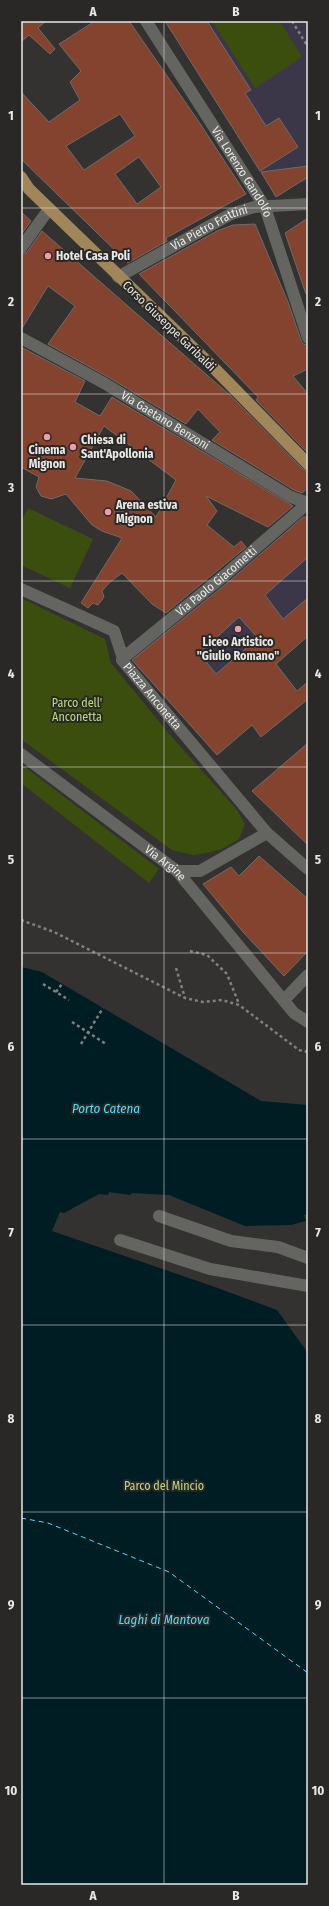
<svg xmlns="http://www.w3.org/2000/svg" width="329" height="1906" viewBox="0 0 329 1906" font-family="'Fira Sans Condensed',sans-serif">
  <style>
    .education { fill: #3b3748 }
    .green { fill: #3c4e0e }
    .water { fill: #001d23 }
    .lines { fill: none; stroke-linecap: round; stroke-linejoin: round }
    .ferry { stroke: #52ddfa; stroke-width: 1; stroke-dasharray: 5 4; stroke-linecap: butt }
    .building { fill: #83432e; stroke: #6f6b6a; fill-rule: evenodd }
    .path { stroke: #81807e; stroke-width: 2.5; stroke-dasharray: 3 3; stroke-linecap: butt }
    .minor { stroke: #646461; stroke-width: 12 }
    .major { stroke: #a08659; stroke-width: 12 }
    .grid { fill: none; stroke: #e8e8e6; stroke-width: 1; stroke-opacity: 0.55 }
    .poi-dot { fill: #f39aa9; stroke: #292826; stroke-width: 1.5 }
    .labels { text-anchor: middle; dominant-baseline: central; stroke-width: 4; stroke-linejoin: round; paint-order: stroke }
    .street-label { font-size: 12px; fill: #e8e8e6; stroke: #292826 }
    .poi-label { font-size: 12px; font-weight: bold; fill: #e8e8e6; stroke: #292826; text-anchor: start }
    .park-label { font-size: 12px; fill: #bbda7e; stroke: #292826 }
    .water-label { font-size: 13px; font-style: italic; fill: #52ddfa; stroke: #292826 }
    .neatline { fill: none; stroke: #e8e8e6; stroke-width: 1.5 }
    .grid-label { font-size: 13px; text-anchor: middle; font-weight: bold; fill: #e8e8e6 }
  </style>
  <rect width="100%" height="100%" fill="#333230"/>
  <!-- education -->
  <g class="education">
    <path d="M165,21H308V182H300L276,197Z"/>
    <path d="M304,517H308V636L197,733L130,659Z"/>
  </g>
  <!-- green -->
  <g class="green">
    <path d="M212,21H280L302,57L255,88Z"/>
    <path d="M28,508L93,539L70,588L21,565V522Z"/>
    <path d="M21,598L105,639L111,663L170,735L237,810L245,824L239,839L220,850L193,855L172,850L21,739Z"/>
    <path d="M21,764L159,869L149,883L21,783Z"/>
  </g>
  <!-- water -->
  <path class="water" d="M21,967L42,972L261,1101L308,1105V1214L304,1215L306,1221L291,1225L245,1226L169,1195L132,1193L130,1195L109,1192L108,1195L99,1194L64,1213L60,1212L52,1231L215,1287L277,1310L308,1353V1885H21Z"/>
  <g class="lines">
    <!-- ferry -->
    <path class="ferry" d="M21,1518L48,1523L169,1572L308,1673"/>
  </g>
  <!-- building -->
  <g class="building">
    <path d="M21,21H46L38,28L55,49L50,54L29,35L21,42Z"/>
    <path d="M95,21H129L197,119L246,194L166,238L167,241L128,263L21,159V92L49,122L80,100L70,82L81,71L59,44ZM120,114L135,136L84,170L66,146ZM139,157L161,187L137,204L115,174Z"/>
    <path d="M165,21H207L251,90L245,93L266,126L279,118L298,147L260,171Z"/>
    <path d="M308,166V177L276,197L261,172Z"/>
    <path d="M21,212L31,221L21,235Z"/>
    <path d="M308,218V293L306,294L285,233Z"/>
    <path d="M255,224L288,302L301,340L303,344L308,345V369L293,376L308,394V453L256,400L258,397L139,274L217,231L233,225Z"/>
    <path d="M42,231L231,396L303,469L308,471V488L302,493L294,490L212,440L220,432L198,409L186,424L108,377L48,344L75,306L48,286L21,330V255L27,252Z"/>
    <path d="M21,347L85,381L75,402L100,416L112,397L293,506L268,527L206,496L217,511L207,525L234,547L241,541L246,547L166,613L152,604L122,573L110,582L102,591L104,597L98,605L93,603L88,608L81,603L122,538L102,531L92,525L66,494L51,499L41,496L36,487L39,477L21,467ZM104,426L176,480L156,517L131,491L107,481L75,478Z"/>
    <path d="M303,517H308V557L265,595L283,619L308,598V636L276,664L297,691L308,682V699L261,737L252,725L217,755L132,660L231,580ZM239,617L258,638L216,674L199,653Z"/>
    <path d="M308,743V845L252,791Z"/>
    <path d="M259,856L308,899V951L284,976L243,932L203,884L231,867L239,876Z"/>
  </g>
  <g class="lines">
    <!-- path -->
    <g class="path">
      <path d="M292,21L308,47"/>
      <path d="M21,920L54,932L185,998L203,1002L222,1000L239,1005L299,1050L308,1052"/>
      <path d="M190,951L207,955L227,974L239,1004"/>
      <path d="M176,968L185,998"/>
      <path d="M43,984L69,1000"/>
      <path d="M56,992L62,984"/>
      <path d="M72,1022L106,1044"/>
      <path d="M81,1044L103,1008"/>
    </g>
    <!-- minor -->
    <g class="minor">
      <path id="s1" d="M146,21L265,207L308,338"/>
      <path d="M21,248L49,209"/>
      <path id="s2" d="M118,277L231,214L254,207L308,204"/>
      <path id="s3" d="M21,338L104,383L291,497L308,503"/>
      <path id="s4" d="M21,589L114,631L123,658L122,660L267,833L308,869"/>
      <path id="s5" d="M123,658L226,574L308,503"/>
      <path id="s6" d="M21,754L177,871L294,1013L308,1022"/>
      <path d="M177,871H200L267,833"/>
      <path d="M284,1000L308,975"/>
      <path d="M159,1216L231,1241L278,1247L308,1258"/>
      <path d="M120,1240L210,1269L308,1286"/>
    </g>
    <!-- major -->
    <path class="major" d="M21,177L29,189L213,367L308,464"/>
  </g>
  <!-- grid -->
  <path class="grid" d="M164,21V1885M21,208H308M21,394H308M21,581H308M21,767H308M21,953H308M21,1139H308M21,1325H308M21,1512H308M21,1698H308"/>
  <!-- markers -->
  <g class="poi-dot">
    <circle cx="48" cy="256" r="4"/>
    <circle cx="47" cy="437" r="4"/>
    <circle cx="73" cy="447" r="4"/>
    <circle cx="108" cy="512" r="4"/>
    <circle cx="238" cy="629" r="4"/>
  </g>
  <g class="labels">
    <!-- street labels -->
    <g class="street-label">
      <text stroke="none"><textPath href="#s1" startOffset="179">Via Lorenzo Gandolfo</textPath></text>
      <text stroke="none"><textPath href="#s2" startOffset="104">Via Pietro Frattini</textPath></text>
      <text transform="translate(169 326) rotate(44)">Corso Giuseppe Garibaldi</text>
      <text stroke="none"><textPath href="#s3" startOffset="166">Via Gaetano Benzoni</textPath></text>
      <text stroke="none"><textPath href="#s5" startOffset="121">Via Paolo Giacometti</textPath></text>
      <text stroke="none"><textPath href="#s4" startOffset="180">Piazza Anconetta</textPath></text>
      <text stroke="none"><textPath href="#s6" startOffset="181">Via Argine</textPath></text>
    </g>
    <!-- poi labels -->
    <g class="poi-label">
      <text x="56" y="256">Hotel Casa Poli</text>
      <text x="81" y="440">Chiesa di<tspan x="81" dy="14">Sant'Apollonia</tspan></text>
      <text x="47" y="450" text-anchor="middle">Cinema<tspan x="47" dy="14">Mignon</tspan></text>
      <text x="116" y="505">Arena estiva<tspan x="116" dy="14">Mignon</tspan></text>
      <text x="238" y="642" text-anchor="middle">Liceo Artistico<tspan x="238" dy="14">"Giulio Romano"</tspan></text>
    </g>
    <!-- park labels -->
    <g class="park-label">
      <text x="77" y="703">Parco dell'<tspan x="77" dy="14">Anconetta</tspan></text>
      <text x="164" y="1486">Parco del Mincio</text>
    </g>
    <!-- water labels -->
    <g class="water-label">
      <text x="106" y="1108">Porto Catena</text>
      <text x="164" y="1619">Laghi di Mantova</text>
    </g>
  </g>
  <!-- border -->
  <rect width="329" height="1906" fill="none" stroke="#292826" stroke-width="44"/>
  <rect x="22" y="22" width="285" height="1862" class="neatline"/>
  <g class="grid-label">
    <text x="93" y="16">A</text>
    <text x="236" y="16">B</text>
    <text x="11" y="120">1</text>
    <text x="318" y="120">1</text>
    <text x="11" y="306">2</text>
    <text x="318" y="306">2</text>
    <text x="11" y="492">3</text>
    <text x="318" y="492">3</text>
    <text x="11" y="678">4</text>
    <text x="318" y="678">4</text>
    <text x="11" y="864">5</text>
    <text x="318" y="864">5</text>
    <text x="11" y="1051">6</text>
    <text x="318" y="1051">6</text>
    <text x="11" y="1237">7</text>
    <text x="318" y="1237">7</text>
    <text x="11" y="1423">8</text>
    <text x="318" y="1423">8</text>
    <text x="11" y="1609">9</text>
    <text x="318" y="1609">9</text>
    <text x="11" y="1795">10</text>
    <text x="318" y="1795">10</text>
    <text x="93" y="1900">A</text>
    <text x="236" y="1900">B</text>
  </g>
</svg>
